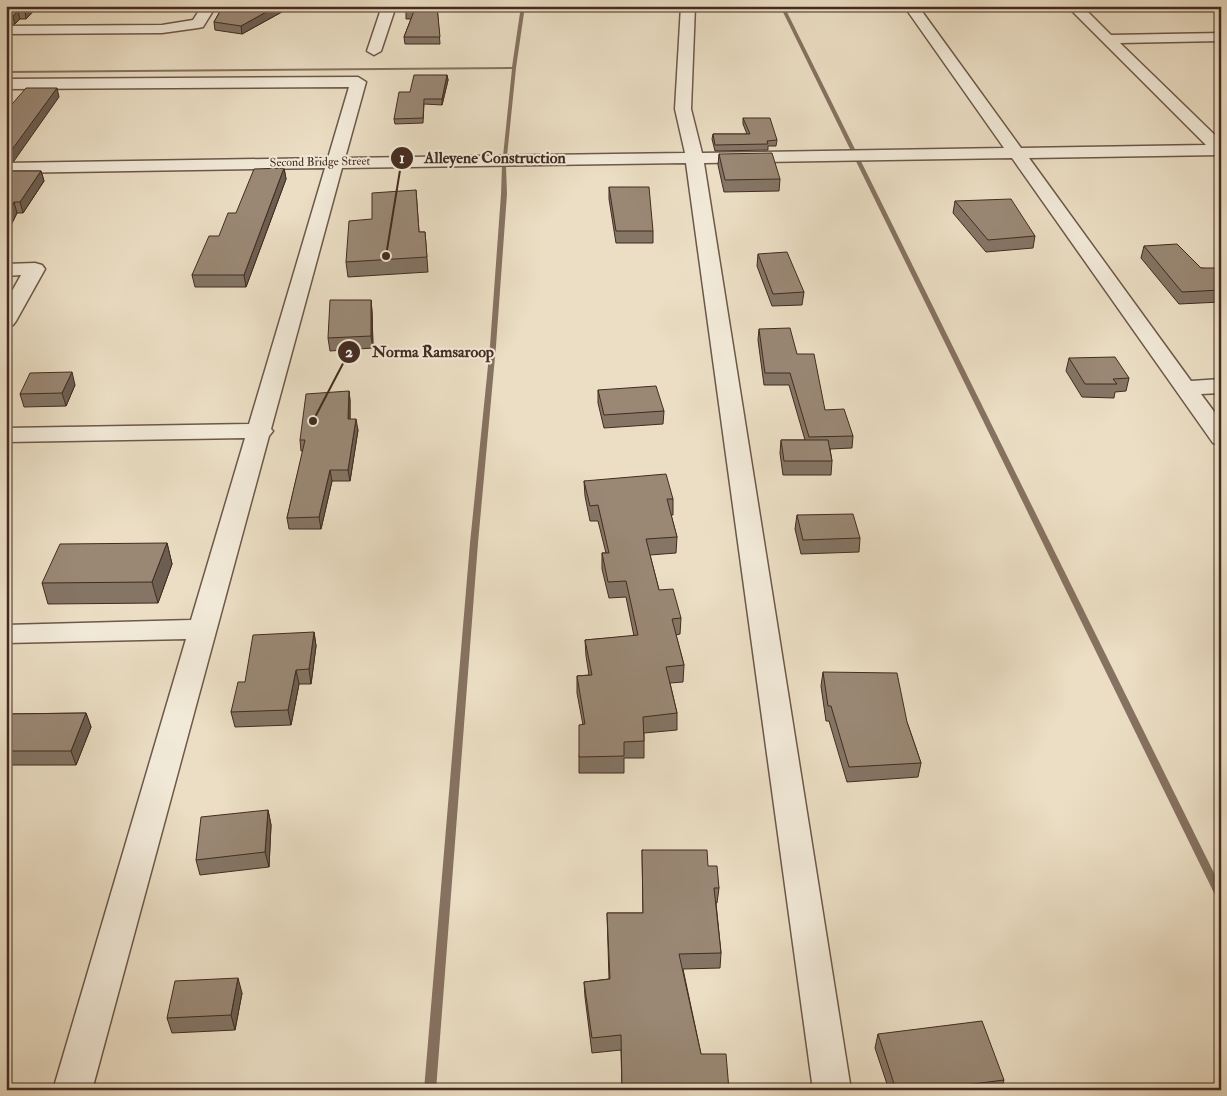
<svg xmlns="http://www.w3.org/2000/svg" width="1227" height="1096" viewBox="0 0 1227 1096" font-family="'IM FELL Double Pica',serif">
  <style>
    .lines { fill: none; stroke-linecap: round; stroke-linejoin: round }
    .stream { fill: #867261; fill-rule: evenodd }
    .minor-casing { stroke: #6d5849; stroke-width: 3 }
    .minor { fill: #f2ead9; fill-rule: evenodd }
    .wall { fill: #847565; stroke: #432b20 }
    .shaded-wall { fill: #6c5f52; stroke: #432b20 }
    .building { fill: #9a8875; stroke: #432b20 }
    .labels { text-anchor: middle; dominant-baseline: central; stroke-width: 4; stroke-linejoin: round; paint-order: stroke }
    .far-street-label { font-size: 12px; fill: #432b20; stroke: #f2ead9 }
    .leader { fill: none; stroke: #432b20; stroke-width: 2 }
    .callout-dot { fill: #432b20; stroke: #f2ead9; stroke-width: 2 }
    .mark-label { font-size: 15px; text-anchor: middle; font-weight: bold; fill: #fff }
    .callout-label { font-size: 16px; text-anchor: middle; font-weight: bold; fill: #432b20; stroke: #f2ead9; stroke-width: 4; stroke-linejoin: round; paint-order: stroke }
  </style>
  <rect width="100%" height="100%" fill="#ebdec4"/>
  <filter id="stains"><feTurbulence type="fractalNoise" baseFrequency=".004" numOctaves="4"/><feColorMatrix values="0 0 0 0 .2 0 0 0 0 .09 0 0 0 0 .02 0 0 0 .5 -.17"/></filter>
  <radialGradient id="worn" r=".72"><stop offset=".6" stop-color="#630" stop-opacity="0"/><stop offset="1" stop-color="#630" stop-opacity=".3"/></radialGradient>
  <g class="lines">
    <!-- stream -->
    <g class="stream">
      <path d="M521,6H525L516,68L506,166L507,194L496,346L478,543L436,1090H424L470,543L490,346L501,194L502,166L512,69L6,73V71L512,67Z"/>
      <path d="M780,6H784L1221,887V901L1218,900L1216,897Z"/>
    </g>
    <defs>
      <g id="minor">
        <path d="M202,6H216L203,27L198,28L162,33L6,34V26L162,25L193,20Z"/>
        <path d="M382,6H396L381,51L374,55L367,51Z"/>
        <path d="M681,6H695L691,109L702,153L1004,148L904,6H918L1021,148L1206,145L1067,6H1082L1111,35L1221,33V41L1120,43L1221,141V155L1029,158L1191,381L1221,379V393L1201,394L1221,421V445L1213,443L1012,158L704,163L851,1090H813L686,163L342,168L271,429L273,431L269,436L92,1090H53L186,639L6,643V625L191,620L245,438L6,442V428L249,424L325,168L6,173V163L328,158L349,87L6,89V79L358,77L366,82L345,158L685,153L675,109Z"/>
        <path d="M35,263L42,265L45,269L16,321L13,325L6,327V302L21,275L6,276V264Z"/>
      </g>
    </defs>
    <!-- minor casing -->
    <use href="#minor" class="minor-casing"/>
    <!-- minor -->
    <use href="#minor" class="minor"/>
  </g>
  <!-- wall -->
  <g class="wall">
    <path d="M6,6H38L26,19H20L15,24L6,25Z"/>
    <path d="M223,6H347V7L289,8L242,34L215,30L214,22Z"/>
    <path d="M437,6L440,44H405L404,37L411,19H406V11Z"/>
    <path d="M447,75L448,80L442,105L424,104L423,123L395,124L394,119L410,92Z"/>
    <path d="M743,118L777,140L776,146H768V150L715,151L712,139L713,134H747L743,124Z"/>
    <path d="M719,154L780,179L779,191L724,192L718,165Z"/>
    <path d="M284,168L286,179L246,287H195L192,275L236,213Z"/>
    <path d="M6,171H41L44,181L23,213H17L6,235Z"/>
    <path d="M609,187L653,231V243H616L609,199Z"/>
    <path d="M416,190L419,232H425L428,272L348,277L346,262L372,219Z"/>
    <path d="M955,201L1035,236L1033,248L986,252L953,213Z"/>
    <path d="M1144,246L1201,268L1221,270V302L1179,304L1141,258Z"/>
    <path d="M758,254L804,292L802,305L772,306L757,266Z"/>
    <path d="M371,300L372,312L373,348L330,351L328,338Z"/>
    <path d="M759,329L797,354L825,410L853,436L852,448L830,449L832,461L831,475H783L780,453L781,440H805L789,385H764L758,340Z"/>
    <path d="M1069,358L1129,378L1126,391L1115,392L1114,398L1082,397L1066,371Z"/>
    <path d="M75,385L66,406L24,407L20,394Z"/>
    <path d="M598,390L664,411L663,424L604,428L598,403Z"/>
    <path d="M349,391L350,401V419L358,430L350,481H332L321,529H289L287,518L303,451H301L300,440Z"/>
    <path d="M584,481L673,499V515H671L677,537L676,553L650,555L659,590L681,618L680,634L676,635L684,665L683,682L670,683L677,713V730L644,733V758H624V773H579V757L583,725L577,693V676L589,675L586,656L585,640L634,636L626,597L609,598L602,569V553H606L598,521H590L585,496Z"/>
    <path d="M797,515L860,538L859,552L801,554L795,529Z"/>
    <path d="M167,543L172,564L158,603L48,604L42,583Z"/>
    <path d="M314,632L316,646L311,684H299L291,725L235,727L231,712L245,682Z"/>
    <path d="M823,672L907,722L921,763L918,777L847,782L829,721H826L821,686Z"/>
    <path d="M86,713L91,727L76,765H6V714Z"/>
    <path d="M268,810L271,825L269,867L200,875L196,860Z"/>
    <path d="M642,850L708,866L719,888L717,903H716L721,953L720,968L683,969L701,1054L729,1090H622L621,1050L592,1053L585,997L584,982L609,979L607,913H643Z"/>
    <path d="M242,993L235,1030L172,1033L167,1018Z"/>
    <path d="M878,1034L1004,1080L1001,1090H889L875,1048Z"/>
  </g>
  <!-- shaded-wall -->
  <g class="shaded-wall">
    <path d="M29,6H38L26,19L25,11Z"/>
    <path d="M277,6H288L289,8L242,34L241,26Z"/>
    <path d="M18,11L20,19L15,24L13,16Z"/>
    <path d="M447,75L448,80L442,105V99Z"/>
    <path d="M57,88L59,97L14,161L6,163V152Z"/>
    <path d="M284,168L286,179L246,287L244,275Z"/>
    <path d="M41,171L44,181L23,213L20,202Z"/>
    <path d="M14,202L17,213L6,235V218Z"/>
    <path d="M371,300L372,312L373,348L371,336Z"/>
    <path d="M72,372L75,385L66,406L62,393Z"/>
    <path d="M349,391L350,401V430L348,419Z"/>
    <path d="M356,419L358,430L350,481L348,470Z"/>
    <path d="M330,470L332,481L321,529L319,517Z"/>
    <path d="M167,543L172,564L158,603L152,582Z"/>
    <path d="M314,632L316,646L311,684L309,669Z"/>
    <path d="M296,670L299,684L291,725L288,710Z"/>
    <path d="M86,713L91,727L76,765L71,751Z"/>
    <path d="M268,810L271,825L269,867L265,852Z"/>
    <path d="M238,978L242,993L235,1030L231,1015Z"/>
  </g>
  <!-- building -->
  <g class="building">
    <path d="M6,6H29L25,11H18L13,16L6,17Z"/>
    <path d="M223,6H277L241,26L214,22Z"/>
    <path d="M407,6H437L440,37H404L414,11H406Z"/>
    <path d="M414,75H447L442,99H424L423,118L394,119L399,92H410Z"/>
    <path d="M26,88H57L11,151L6,152V111Z"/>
    <path d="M743,118H770L777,140L767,141L768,144L715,145L713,134H750Z"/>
    <path d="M772,153L780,179L725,180L719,154Z"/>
    <path d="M284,168L244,275H192L209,236H219L228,213H236L254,169Z"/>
    <path d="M6,171H41L20,202H14L6,218Z"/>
    <path d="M609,187H649L653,231H616Z"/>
    <path d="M416,190L419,232H425L427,257L346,262L349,221L372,219V193Z"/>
    <path d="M1011,199L1035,236L988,240L955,201Z"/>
    <path d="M1177,244L1201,268H1218L1221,270V290L1182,292L1144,246Z"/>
    <path d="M787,252L804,292L773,294L758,254Z"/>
    <path d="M330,300H371V336L328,338Z"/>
    <path d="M790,328L797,354H814L825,410L844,409L853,436L809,437L790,373H765L759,329Z"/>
    <path d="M1115,357L1129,378L1113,379L1117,384H1085L1069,358Z"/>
    <path d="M72,372L62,393L20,394L30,373Z"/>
    <path d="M656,386L664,411L604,415L598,390Z"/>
    <path d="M349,391L348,419H356L348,470H330L319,517L287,518L305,440H300L306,394Z"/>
    <path d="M781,440H828L832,461H784Z"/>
    <path d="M666,474L673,499H667L677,537L646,539L659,590L673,589L681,618L672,619L684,665L666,667L677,713L643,717L644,741L624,742V756L579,757V725L585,724L577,676L592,675L585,640L638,635L626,581L608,582L602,553H609L598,505L590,506L584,481Z"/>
    <path d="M853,514L860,538L803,540L797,515Z"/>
    <path d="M167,543L152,582L42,583L60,544Z"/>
    <path d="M314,632L309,669L296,670L288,710L231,712L238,682H245L253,635Z"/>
    <path d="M823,672L897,673L907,722L921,763L849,767L831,706H828Z"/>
    <path d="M86,713L71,751H6V714Z"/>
    <path d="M268,810L265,852L196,860L201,817Z"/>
    <path d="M642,850H707L708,866H717L719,888H714L721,953L679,954L701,1054H726L729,1090H622L621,1035L592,1038L584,982L610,979L607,913H643Z"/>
    <path d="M238,978L231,1015L167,1018L175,981Z"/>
    <path d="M982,1021L1004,1080L926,1090H896L878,1034Z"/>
  </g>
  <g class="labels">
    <!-- far-street labels -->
    <g class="far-street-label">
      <text transform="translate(320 162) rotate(-1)">Second Bridge Street</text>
    </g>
  </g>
  <!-- callouts -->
  <path class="leader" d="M386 256L402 158M313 421L349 352"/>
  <g class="callout-dot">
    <circle cx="386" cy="256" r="5"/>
    <circle cx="313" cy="421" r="5"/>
    <circle cx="402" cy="158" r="12"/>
    <circle cx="349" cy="352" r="12"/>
  </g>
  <g class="mark-label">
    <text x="402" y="163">1</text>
    <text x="349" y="357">2</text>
  </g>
  <g class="callout-label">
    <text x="495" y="163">Alleyene Construction</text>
    <text x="433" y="357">Norma Ramsaroop</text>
  </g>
  <!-- margin -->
  <rect width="1227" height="1096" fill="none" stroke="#ebdec4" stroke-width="25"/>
  <rect x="8" y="8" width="1212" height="1081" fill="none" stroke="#432b20" stroke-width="2.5"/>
  <rect x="12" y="12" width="1202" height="1071" fill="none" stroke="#432b20"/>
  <rect width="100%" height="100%" filter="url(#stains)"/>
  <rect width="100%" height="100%" fill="url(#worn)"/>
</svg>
